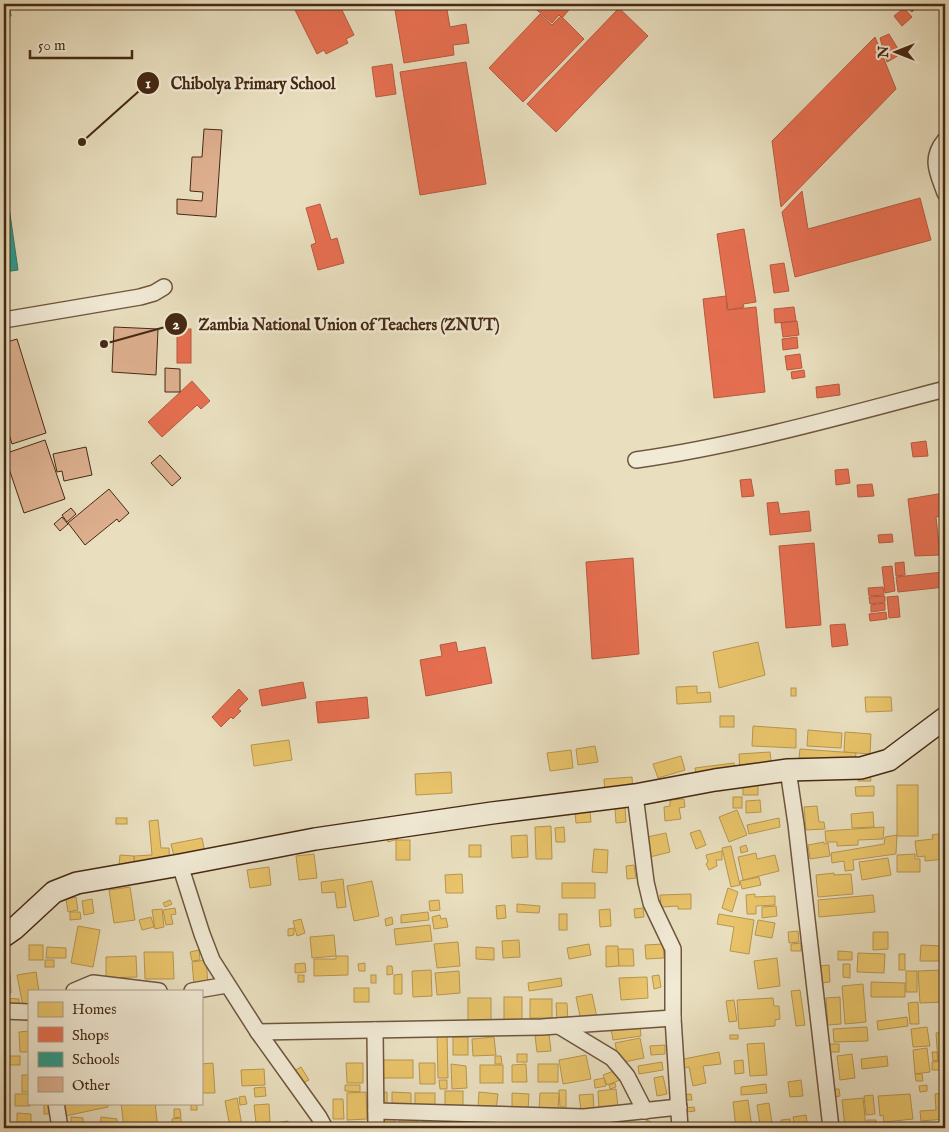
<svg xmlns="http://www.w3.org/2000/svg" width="949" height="1132" viewBox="0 0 949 1132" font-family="'IM FELL English',serif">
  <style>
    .homes { fill: #e9c46a; stroke: #b89650 }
    .shops { fill: #e76f51; stroke: #b75a3e }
    .schools { fill: #2a9d8f; stroke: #327a6a }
    .building { fill: #ddaf8f; stroke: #462913 }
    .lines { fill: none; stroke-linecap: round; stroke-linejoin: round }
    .street-casing { stroke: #6f563e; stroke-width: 18 }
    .secondary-casing { stroke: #462913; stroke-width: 24 }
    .street { stroke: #f1ead5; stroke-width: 15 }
    .secondary { stroke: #f1ead5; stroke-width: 21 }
    .leader { fill: none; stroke: #462913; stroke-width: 2 }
    .callout-dot { fill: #462913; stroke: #f1ead5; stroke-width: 2 }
    .mark-label { font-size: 15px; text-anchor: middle; font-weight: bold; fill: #fff }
    .callout-label { font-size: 16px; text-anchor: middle; font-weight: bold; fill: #462913; stroke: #f1ead5; stroke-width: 5; stroke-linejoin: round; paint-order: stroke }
  </style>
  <rect width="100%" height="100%" fill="#e9dfbf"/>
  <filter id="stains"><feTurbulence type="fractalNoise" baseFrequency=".004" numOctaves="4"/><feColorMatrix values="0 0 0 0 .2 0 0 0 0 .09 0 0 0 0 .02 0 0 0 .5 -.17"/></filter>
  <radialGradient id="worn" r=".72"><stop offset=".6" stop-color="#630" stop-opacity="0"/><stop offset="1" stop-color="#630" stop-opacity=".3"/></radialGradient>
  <!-- homes -->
  <g class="homes">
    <path d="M758,642L765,675L719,688L713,652Z"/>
    <path d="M697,686V693L710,692L711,702L677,704L676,687Z"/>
    <rect x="791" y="688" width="5" height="8"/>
    <path d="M865,697H891L892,711L866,712Z"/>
    <rect x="720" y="716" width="14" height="11"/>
    <path d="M753,726L796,729V748L752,746Z"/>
    <path d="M808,730L842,733L841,748L807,746Z"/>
    <path d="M845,732L871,734L870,754L844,752Z"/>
    <path d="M289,740L292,760L254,766L251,745Z"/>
    <path d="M595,746L598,762L578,765L576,749Z"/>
    <path d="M800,749L856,753L855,763L799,758Z"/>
    <path d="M571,750L573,768L550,771L547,753Z"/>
    <path d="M770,752L772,768L740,771L739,754Z"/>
    <path d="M681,756L685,770L658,778L653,764Z"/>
    <path d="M734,763L736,773L697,779L695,768Z"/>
    <path d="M451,772L452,793L416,795L415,774Z"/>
    <path d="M858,774H870L871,781H858Z"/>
    <path d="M632,777L633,791L605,793L604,779Z"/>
    <rect x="743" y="781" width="15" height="14"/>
    <rect x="897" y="785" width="21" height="51"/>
    <path d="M874,786V796H856L855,787Z"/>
    <rect x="733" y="797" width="9" height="11"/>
    <path d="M684,799L685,807L679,808L681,819L665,821L664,807L670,806V800Z"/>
    <path d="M760,800L761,812L746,813V801Z"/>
    <path d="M817,806L819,822H824L825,829L806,830L804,807Z"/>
    <path d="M625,807L626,822L616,823L615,808Z"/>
    <path d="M737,810L747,835L729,842L719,817Z"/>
    <path d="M590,812L591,822L576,823L575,813Z"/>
    <path d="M873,812L874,827L852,828L851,814Z"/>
    <rect x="116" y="818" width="11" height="6"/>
    <path d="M779,818L780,827L749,834L747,825Z"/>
    <path d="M158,820L161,848H169L170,865L135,864L134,856L152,855L149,821Z"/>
    <path d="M551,826L552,859H536L535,827Z"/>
    <path d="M564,827L565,842H556L555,828Z"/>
    <path d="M884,827L883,839L858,840V845L837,846V842H826L825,831Z"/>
    <path d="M700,830L706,845L696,849L690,833Z"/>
    <path d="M666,833L670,852L646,858L642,838Z"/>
    <path d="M945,833V859L925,861V856L917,857L915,841L933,839L932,835Z"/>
    <path d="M385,834H396L398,839L388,842Z"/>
    <path d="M527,835L528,857L512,858L511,836Z"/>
    <path d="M897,835L896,854L853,860L854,870L845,871L844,861L832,863L831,853L884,844L885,837Z"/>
    <path d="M202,838L205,853L175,860L171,844Z"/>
    <rect x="396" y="840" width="14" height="20"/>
    <path d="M824,842V844L828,843L830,856L810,859L808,845Z"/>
    <rect x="469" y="845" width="12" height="12"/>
    <path d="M746,845L748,851L741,853L740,847Z"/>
    <path d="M731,846L740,885L731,887L722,848Z"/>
    <path d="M594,849L608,850L607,873L592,872Z"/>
    <path d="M722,851V860H716L717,866L709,870L706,864L708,862L706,855Z"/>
    <path d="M756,853L757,859L775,855L779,871L743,880L738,857Z"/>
    <path d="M314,854L317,878L299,880L296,856Z"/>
    <path d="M915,854V859H920V872H897V855Z"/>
    <path d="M120,855L134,856V866L119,865Z"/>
    <path d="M888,858L891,875L862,880L859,862Z"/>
    <path d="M634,865L636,878L627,879L626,866Z"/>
    <path d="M269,867L271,885L250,888L247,870Z"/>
    <path d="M834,873V875L851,874L853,894L818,897L816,875Z"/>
    <path d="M462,874L463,893H446L445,875Z"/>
    <path d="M759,877L761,885L742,889L740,881Z"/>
    <path d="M343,879L346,907L337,908L335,892L322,893L321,882Z"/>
    <path d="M372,881L379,916L354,921L347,886Z"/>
    <rect x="562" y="883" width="33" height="15"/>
    <path d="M130,887L135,920L114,923L109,890Z"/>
    <path d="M728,888L738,892L732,912L722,908Z"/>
    <path d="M691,894V909H678V906L661,907L660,895Z"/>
    <path d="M755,894V897L775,896V905L756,906V914H747L746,895Z"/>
    <path d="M873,895L875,912L819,917L818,900Z"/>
    <path d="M76,897L78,910L68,912L66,899Z"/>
    <path d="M92,899L94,913L84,915L82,901Z"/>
    <path d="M170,900L172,904L165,907L163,903Z"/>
    <path d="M439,900L440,910L430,911L429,901Z"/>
    <path d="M517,904L540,906L539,913L517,912Z"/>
    <path d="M505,905L506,918L497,919L496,906Z"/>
    <path d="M776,906L777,916L762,918V907Z"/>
    <path d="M175,908L176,914L171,915L173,924L166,925L163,910Z"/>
    <path d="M643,908L644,917L635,918L634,909Z"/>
    <path d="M162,909L164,927L155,929L152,910Z"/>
    <path d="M610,909L611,926L600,927L599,910Z"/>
    <path d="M70,912H80L81,919L70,920Z"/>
    <path d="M428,912L429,920L401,923V915Z"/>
    <rect x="559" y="914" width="8" height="16"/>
    <path d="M719,914L754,920L749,954L730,951L734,927L717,924Z"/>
    <path d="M440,915L441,919L446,918L448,927L434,929L432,917Z"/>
    <path d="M151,917L154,927L142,930L139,920Z"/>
    <path d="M392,917L393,924L386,926L385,919Z"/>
    <path d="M301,919L305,933L297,936L293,921Z"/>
    <path d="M758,920L775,923L772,938L755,935Z"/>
    <path d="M430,925L432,941L396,945L394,929Z"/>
    <path d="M78,926L100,930L93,967L71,963Z"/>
    <path d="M294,928V935L288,936V929Z"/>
    <path d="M798,931L799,942L789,943L788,932Z"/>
    <path d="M873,932H888V949L873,950Z"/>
    <path d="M334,935L336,956L312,958L310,937Z"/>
    <path d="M519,940L520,957L503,958L502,941Z"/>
    <path d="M458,942L460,966L437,968L434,944Z"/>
    <path d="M801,943V951H791V944Z"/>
    <path d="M589,944L591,955L569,959L567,948Z"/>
    <path d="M663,944L664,958L646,959L645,945Z"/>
    <rect x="29" y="945" width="14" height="15"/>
    <path d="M921,945L943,946L942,961H920Z"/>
    <path d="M606,946H618L619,966L606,967Z"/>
    <path d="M47,947L66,948V958H46Z"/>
    <path d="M476,947L494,948V960L476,959Z"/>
    <path d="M618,949H633L634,966H619Z"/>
    <path d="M199,950L200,960L192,961L190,952Z"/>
    <path d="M838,951L852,952V960H838Z"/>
    <path d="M144,952H173L174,979H145Z"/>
    <path d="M858,953L885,954L884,973L857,972Z"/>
    <rect x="899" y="954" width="6" height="16"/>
    <path d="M136,956L137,977L106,978V957Z"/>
    <path d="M336,956H348V975L314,976V959H336Z"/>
    <path d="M777,958L780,986L758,989L754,961Z"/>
    <rect x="45" y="960" width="9" height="7"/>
    <path d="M206,960L208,984L194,985L192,962Z"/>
    <path d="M305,963L306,972L295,973V964Z"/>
    <path d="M365,963V971H359L358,964Z"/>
    <path d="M843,964H850V978L843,977Z"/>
    <path d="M829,965L830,982L820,983L819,966Z"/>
    <path d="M387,966H392L393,974L387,975Z"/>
    <path d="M431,970L432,996L413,997L412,971Z"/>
    <path d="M943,970L944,1002L920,1003L918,971Z"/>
    <path d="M459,971L460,993L437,995L435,973Z"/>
    <rect x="906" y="971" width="11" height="21"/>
    <path d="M36,972L39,991H29V1006L23,1007L17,975Z"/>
    <path d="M10,973L11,993L4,994V974Z"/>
    <path d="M402,974V994H394V975Z"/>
    <rect x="298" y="975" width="6" height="7"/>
    <rect x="371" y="975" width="5" height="8"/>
    <path d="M659,975L661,987L654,989L652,976Z"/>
    <path d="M647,977L648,998L621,1000L619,978Z"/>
    <path d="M561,978L562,986L529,991L528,983Z"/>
    <path d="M871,982L905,983V997H871Z"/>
    <path d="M863,984L866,1022L845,1024L842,986Z"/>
    <rect x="354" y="988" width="15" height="14"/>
    <path d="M800,990L805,1025L796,1026L791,991Z"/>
    <path d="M592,994L597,1018L581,1021L576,997Z"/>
    <rect x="504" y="997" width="18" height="26"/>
    <path d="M840,997L841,1024L828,1025L826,998Z"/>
    <path d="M4,998L19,999V1009L4,1008Z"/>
    <rect x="468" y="998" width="23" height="23"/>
    <path d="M773,998L774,1006H779L780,1019L775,1020V1026L739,1029L737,1000Z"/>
    <rect x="530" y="999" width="22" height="19"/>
    <path d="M734,1000L737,1021L729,1022L726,1001Z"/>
    <path d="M918,1002L919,1024H910L908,1003Z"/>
    <path d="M556,1003H567L568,1022L557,1023Z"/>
    <path d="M907,1017L908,1026L878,1030L877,1021Z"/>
    <path d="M4,1022H9L8,1052H4Z"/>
    <path d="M640,1025L641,1036L613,1040L611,1029Z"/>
    <path d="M867,1027L868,1041L834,1042L833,1029Z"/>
    <path d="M927,1027L930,1046L913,1047L911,1029Z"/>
    <path d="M29,1031V1052H20L19,1032Z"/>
    <path d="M945,1032V1060L938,1061L936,1033Z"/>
    <path d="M549,1034L551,1051L537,1052L535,1036Z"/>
    <path d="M437,1035H447L448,1078H438Z"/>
    <rect x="730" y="1035" width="8" height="4"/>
    <rect x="453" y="1037" width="15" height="18"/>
    <path d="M494,1037L496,1055L473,1056L472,1039Z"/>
    <path d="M640,1038L644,1058L619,1063L615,1043Z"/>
    <path d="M764,1043L767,1075L750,1076L747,1044Z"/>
    <rect x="824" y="1044" width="15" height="8"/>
    <path d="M665,1045V1054L651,1055L650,1046Z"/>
    <path d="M927,1048L930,1072L915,1074L913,1050Z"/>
    <path d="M719,1052L721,1064L703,1066L706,1083L693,1086L689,1067L681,1069L679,1060Z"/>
    <path d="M932,1052H937L938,1060L933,1061Z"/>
    <rect x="517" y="1054" width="10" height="8"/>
    <path d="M852,1054L855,1078L840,1080L837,1056Z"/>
    <path d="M586,1055L591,1079L563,1084L559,1060Z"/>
    <rect x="9" y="1056" width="11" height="9"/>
    <path d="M495,1056H501L502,1064H495Z"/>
    <path d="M887,1056L888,1066L862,1069L861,1059Z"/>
    <rect x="380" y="1060" width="33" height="18"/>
    <path d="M743,1060L744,1073L735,1074L734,1061Z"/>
    <path d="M945,1061V1079H943L942,1070H932V1062Z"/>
    <path d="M662,1062L663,1070L639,1074L638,1066Z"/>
    <path d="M213,1063L215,1093H201V1064Z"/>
    <path d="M346,1063H363V1083H347Z"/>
    <path d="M419,1063H435V1084H420Z"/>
    <path d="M451,1064L466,1066L467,1088L452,1089Z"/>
    <path d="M526,1064L527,1082H512V1065Z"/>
    <rect x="538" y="1064" width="20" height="18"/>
    <rect x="480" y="1065" width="23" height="18"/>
    <path d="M301,1067L309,1080L301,1084L294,1071Z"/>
    <path d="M264,1069L265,1085L242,1086L241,1070Z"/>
    <path d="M619,1069L623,1079L607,1085L603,1075Z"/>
    <path d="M915,1074H922L923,1081H916Z"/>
    <rect x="22" y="1075" width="7" height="17"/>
    <path d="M663,1076L667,1094L657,1096L654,1078Z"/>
    <path d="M604,1078L606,1086L595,1088L594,1080Z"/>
    <path d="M439,1080H447V1089H440Z"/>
    <path d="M801,1080L803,1096L790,1097L788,1082Z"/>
    <path d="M615,1083L616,1087L610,1089L609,1085Z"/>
    <path d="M766,1084L767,1093L741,1095V1087Z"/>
    <path d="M345,1085H360V1092L345,1091Z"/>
    <path d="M927,1085V1091L920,1092L919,1086Z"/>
    <path d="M265,1087L266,1096L255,1097L254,1088Z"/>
    <path d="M616,1089L618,1107L599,1109L598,1091Z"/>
    <path d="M831,1089H839L840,1096L832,1097Z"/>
    <path d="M559,1090H566V1107H560Z"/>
    <rect x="445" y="1091" width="18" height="17"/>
    <path d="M366,1092L367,1119L347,1120V1093Z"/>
    <path d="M387,1092V1107H379V1093Z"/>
    <path d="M392,1092L411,1093V1108L392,1107Z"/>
    <path d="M479,1092L498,1094L496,1110L478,1109Z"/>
    <rect x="415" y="1093" width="20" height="15"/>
    <path d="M512,1093L529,1094L528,1111L512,1110Z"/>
    <path d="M540,1093H559L558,1112L539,1111Z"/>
    <path d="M945,1093V1119L921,1121L920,1111L936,1110L935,1094Z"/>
    <path d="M15,1094H29L30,1106H15Z"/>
    <path d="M593,1094L594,1110L581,1111L579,1095Z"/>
    <path d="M691,1094L692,1100H684L683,1095Z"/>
    <path d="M910,1094L913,1119L884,1122L883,1115L880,1116L878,1096Z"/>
    <path d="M873,1095L875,1114L866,1115L864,1096Z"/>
    <path d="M245,1096L247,1104L240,1105L239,1097Z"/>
    <path d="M237,1098L242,1125L230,1127L225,1101Z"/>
    <path d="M863,1098L866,1127L845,1128L842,1100Z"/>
    <path d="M333,1099H343L344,1119H333Z"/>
    <path d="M748,1100L752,1128H736L733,1102Z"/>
    <path d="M62,1103H108V1107L65,1116Z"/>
    <path d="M121,1103H155L158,1128H124Z"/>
    <path d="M769,1103L772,1123L760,1124L757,1105Z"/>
    <rect x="44" y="1104" width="10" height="10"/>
    <rect x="191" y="1104" width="6" height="6"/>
    <path d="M269,1104L270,1122L256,1123L254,1105Z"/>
    <path d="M694,1107L695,1111L687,1112L686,1108Z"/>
    <path d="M174,1109H180L181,1117L174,1118Z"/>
    <path d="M17,1113L31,1114V1128H17Z"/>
    <path d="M806,1115L808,1128H795L793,1117Z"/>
    <path d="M423,1116H442L443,1128H423Z"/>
    <path d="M71,1117L83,1118V1123L94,1124V1128H67V1124H71Z"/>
    <path d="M101,1117L117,1119L116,1128H100Z"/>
    <path d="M378,1117H395L394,1128H378Z"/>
    <path d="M400,1117L417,1118V1128H399Z"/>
    <path d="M181,1118V1128H172V1119Z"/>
    <rect x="450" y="1119" width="14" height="9"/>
    <path d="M790,1119L791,1128H782L781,1120Z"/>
    <path d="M647,1120L655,1124L652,1128L645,1123Z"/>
    <path d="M867,1120H876V1128H868Z"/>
    <path d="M288,1121L289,1128H251L250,1127Z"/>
    <path d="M516,1121L533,1122V1128H516Z"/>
    <rect x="347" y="1122" width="17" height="6"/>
    <path d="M552,1123V1128H539V1124Z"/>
    <rect x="581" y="1123" width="15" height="5"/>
    <path d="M346,1124V1128H328V1125Z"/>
    <path d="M780,1124V1128H768V1126Z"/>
    <path d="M574,1125V1128H559V1126Z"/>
    <path d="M493,1126V1128H470V1127Z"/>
    <rect x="495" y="1126" width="18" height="2"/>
  </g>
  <!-- shops -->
  <g class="shops">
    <path d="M292,4H339L354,35L346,39L348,43L326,54L324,50L317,54Z"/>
    <path d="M394,4H446L450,27L466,24L469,43L453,45L454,55L404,63Z"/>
    <path d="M530,4H574L562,18L559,15L552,23Z"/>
    <path d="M908,4H920L912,12L905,6Z"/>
    <path d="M619,8L648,36L556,132L527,104Z"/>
    <path d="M904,8L912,17L902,26L894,16Z"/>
    <path d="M540,14L552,25L561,16L584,39L523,102L489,68Z"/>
    <path d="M889,34L901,54L887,62L880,38Z"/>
    <path d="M875,37L896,89L781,207L772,141Z"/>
    <path d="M466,62L486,184L420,195L400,72Z"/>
    <path d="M392,64L396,94L376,97L372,67Z"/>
    <path d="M802,191L808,229L920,198L931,240L795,277L782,212Z"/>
    <path d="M320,204L331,240L337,238L344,263L318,270L311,245L316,243L306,208Z"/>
    <path d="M744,229L756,302L743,304L744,307L728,310L717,234Z"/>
    <path d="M784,263L789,291L774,293L770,265Z"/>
    <path d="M726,296L727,310L756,307L765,392L714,398L703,299Z"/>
    <path d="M794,307L796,321L775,323L774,309Z"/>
    <path d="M797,321L799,335L783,337L781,323Z"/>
    <rect x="177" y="329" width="14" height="34"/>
    <path d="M797,337L798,348L783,350L782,339Z"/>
    <path d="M800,354L802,368L787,370L785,356Z"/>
    <path d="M804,370L805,377L792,379L791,372Z"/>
    <path d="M192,381L210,401L201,409L197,405L162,437L148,422Z"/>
    <path d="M839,384L840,395L817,398L816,387Z"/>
    <path d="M926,441L928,456L913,457L911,443Z"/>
    <path d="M848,469L850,483L836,485L835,470Z"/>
    <path d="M751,479L754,496L742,497L740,480Z"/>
    <path d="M872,484L874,496L858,497L857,485Z"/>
    <path d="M944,493L945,515L936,517L940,555L915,556L908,499Z"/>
    <path d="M778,502L780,514L809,511L811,531L770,535L767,503Z"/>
    <path d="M892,534L893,542L879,543L878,535Z"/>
    <path d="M814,543L821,625L786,628L779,546Z"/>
    <path d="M633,558L639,654L592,659L586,562Z"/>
    <path d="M904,562L905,575L896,576L895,563Z"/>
    <path d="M892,566L895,591L885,593L882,567Z"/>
    <path d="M943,572L945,587L898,592L896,577Z"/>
    <path d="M883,587L884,595L869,596L868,588Z"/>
    <path d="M885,596V602L870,604L869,597Z"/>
    <path d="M898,596L900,617L889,618L887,597Z"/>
    <path d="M885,603V610L871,612V605Z"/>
    <path d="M886,612L887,619L870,621L869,614Z"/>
    <path d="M845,624L848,645L832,647L830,625Z"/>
    <path d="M456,642L458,652L485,647L492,683L426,696L420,660L442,656L440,645Z"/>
    <path d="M303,682L306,698L262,706L259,690Z"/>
    <path d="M239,689L248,699L238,709L241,711L233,719L231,717L221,727L212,717Z"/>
    <path d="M367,697L369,718L318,723L316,702Z"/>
  </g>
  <!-- schools -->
  <g class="schools">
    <path d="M4,4H9L11,16L4,17Z"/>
    <path d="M48,4H68L48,7Z"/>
    <path d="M4,172L18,270L4,272Z"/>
  </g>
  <!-- building -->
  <g class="building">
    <path d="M204,129L222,130L216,217L177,214V199L202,201L203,192L190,191L192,157H202Z"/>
    <path d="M114,327L158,329L156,375L112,372Z"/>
    <path d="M17,339L46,433L12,444L4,418V343Z"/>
    <path d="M165,368L180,369V392H165Z"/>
    <path d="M45,440L65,499L24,513L4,454Z"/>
    <path d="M86,447L92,475L64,481L62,471L57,472L53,454Z"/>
    <path d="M160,455L181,478L172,486L151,463Z"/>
    <path d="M109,489L129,513L119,522L117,519L85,545L68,523Z"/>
    <path d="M71,508L76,514L67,522L62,515Z"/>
    <path d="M62,517L68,524L60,531L54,524Z"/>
  </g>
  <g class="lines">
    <defs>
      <g id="street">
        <path d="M945,140C929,159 938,173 945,193"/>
        <path d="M4,320L140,297L154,293L164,287"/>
        <path d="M636,460C740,445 843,416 945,389"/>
        <path d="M788,770L796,824L831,1128"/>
        <path d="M635,795L646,882L651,903L673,949V1018L680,1128"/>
        <path d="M180,865L202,934L212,960L258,1032L319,1117L325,1128"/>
        <path d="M74,991L93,983L159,991"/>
        <path d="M192,991L227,985"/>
        <path d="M4,1011L29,1012"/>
        <path d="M559,1026L612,1058L627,1076L645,1111"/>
        <path d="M375,1030L376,1128"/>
        <path d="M258,1032L542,1027L673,1018"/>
        <path d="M56,1103L60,1128"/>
        <path d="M376,1111L584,1117L679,1107"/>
      </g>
      <path id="secondary" d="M4,936L14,929L54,892L77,883L180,865L315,839L492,813L635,795L715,780L788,770L861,768L889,760L945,718"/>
    </defs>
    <!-- street casing -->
    <use href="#street" class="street-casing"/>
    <!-- secondary casing -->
    <use href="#secondary" class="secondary-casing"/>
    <!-- street -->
    <use href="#street" class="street"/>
    <!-- secondary -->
    <use href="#secondary" class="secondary"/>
  </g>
  <!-- callouts -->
  <path class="leader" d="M82 142L148 83M104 344L176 324"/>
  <g class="callout-dot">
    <circle cx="82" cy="142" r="5"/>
    <circle cx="104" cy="344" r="5"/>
    <circle cx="148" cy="83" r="12"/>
    <circle cx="176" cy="324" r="12"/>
  </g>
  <g class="mark-label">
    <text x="148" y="88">1</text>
    <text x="176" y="329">2</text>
  </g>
  <g class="callout-label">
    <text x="253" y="89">Chibolya Primary School</text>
    <text x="349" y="330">Zambia National Union of Teachers (ZNUT)</text>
  </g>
  <!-- margin -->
  <rect width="949" height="1132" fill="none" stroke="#e9dfbf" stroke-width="20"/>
  <rect x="5" y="5" width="939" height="1122" fill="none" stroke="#462913" stroke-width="2.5"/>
  <rect x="10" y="10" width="929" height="1112" fill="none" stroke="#462913"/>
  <!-- legend -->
  <rect x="28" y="990" width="175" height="115" fill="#f1ead5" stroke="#ad9d87"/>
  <rect x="38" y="1002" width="25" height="15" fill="#e9c46a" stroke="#ad9d87"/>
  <text x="72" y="1014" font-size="15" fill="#462913">Homes</text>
  <rect x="38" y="1027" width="25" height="15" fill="#e76f51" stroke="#ad9d87"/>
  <text x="72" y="1040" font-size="15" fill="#462913">Shops</text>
  <rect x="38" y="1052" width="25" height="15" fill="#2a9d8f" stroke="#ad9d87"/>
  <text x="72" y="1064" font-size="15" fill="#462913">Schools</text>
  <rect x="38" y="1077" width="25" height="15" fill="#ddaf8f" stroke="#ad9d87"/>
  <text x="72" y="1090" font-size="15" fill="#462913">Other</text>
  <!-- north arrow -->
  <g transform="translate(896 52) rotate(270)" stroke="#f1ead5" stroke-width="4" paint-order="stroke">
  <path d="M0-4L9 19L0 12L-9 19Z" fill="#462913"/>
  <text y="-8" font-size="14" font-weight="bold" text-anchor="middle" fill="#462913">N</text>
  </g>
  <!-- scale -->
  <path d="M30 50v8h102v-8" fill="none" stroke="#462913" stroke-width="2.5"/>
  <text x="38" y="50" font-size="15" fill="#462913" stroke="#f1ead5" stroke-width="4" paint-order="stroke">50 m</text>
  <rect width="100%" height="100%" filter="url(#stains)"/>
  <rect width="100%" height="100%" fill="url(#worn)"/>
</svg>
